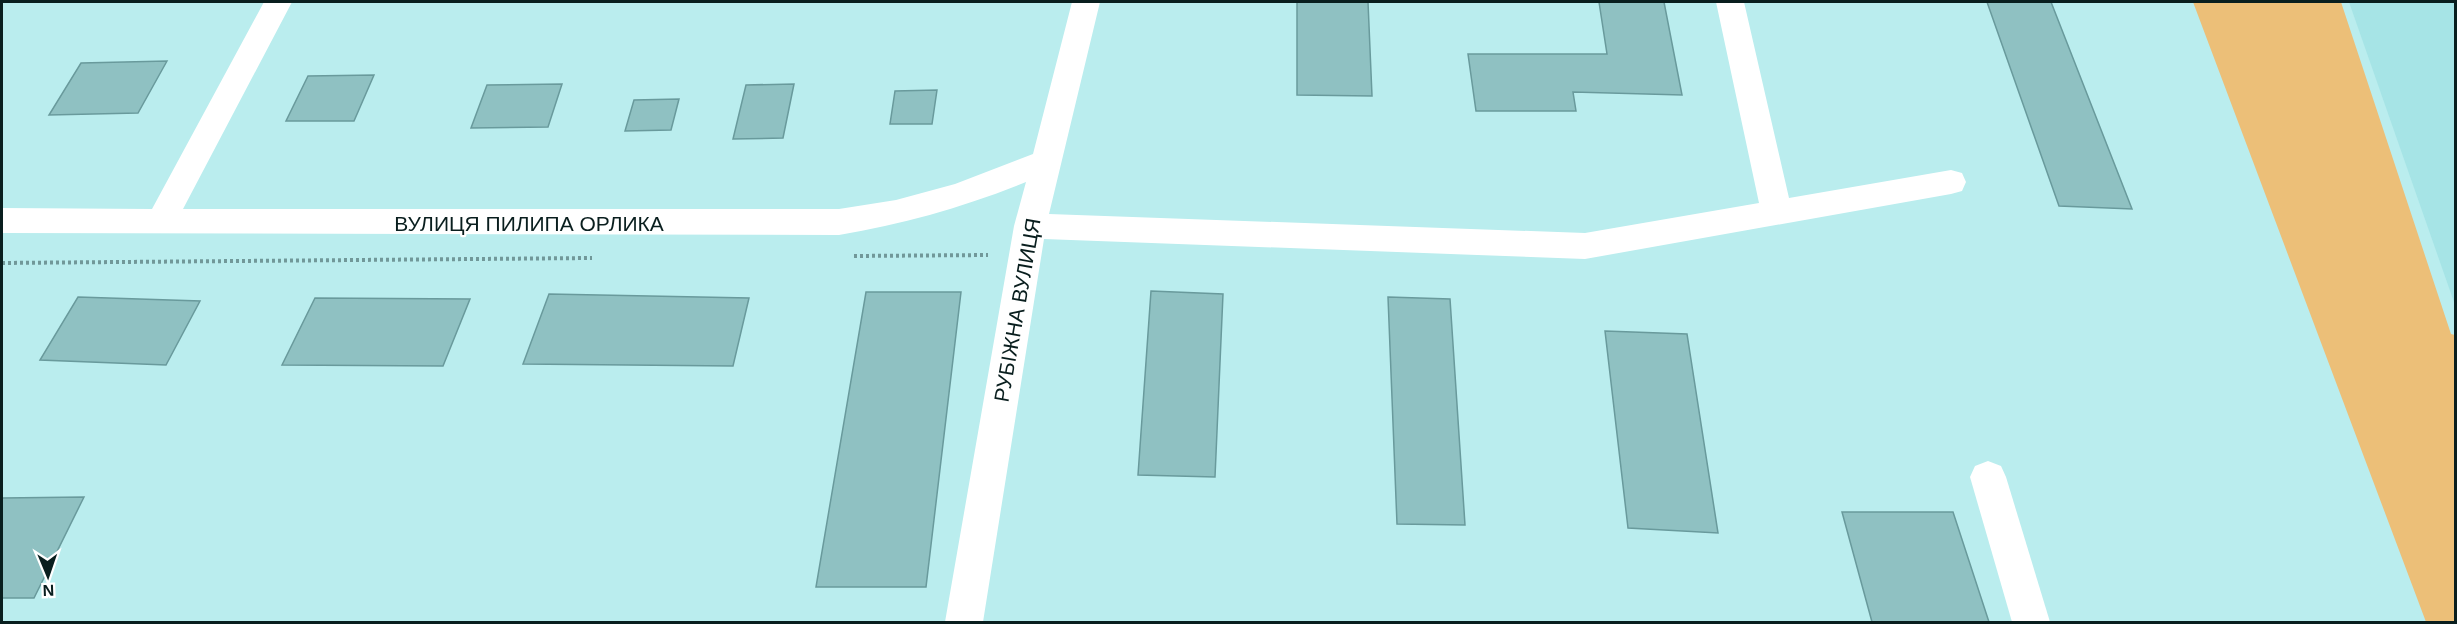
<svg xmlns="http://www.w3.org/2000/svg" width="2457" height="624" viewBox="0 0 2457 624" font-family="Helvetica,sans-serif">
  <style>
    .built { fill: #a6e4e6 }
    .green { fill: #ecbf78 }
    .building { fill: #8fc1c2; stroke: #699a9c; stroke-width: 1.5 }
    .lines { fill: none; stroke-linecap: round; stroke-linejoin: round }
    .path { stroke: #719899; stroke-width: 4; stroke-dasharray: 3 3; stroke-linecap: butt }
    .minor { fill: #fff; fill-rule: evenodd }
    .labels { text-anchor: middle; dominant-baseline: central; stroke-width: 4.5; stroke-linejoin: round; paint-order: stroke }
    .street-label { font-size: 21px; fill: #091e1e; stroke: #fff }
  </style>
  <rect width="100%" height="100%" fill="#baedee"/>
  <!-- built -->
  <path class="built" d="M2349,2H2455V305Z"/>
  <!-- green -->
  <path class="green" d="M2193,2H2341L2451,334L2455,335V622H2426Z"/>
  <!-- building -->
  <g class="building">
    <path d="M1297,2H1368L1372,96L1297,95Z"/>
    <path d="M1599,2H1664L1682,95L1573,92L1576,111H1476L1468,54H1607Z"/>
    <path d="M1987,2H2051L2132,209L2059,206Z"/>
    <path d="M167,61L138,113L49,115L81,63Z"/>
    <path d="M374,75L354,121H286L308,76Z"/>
    <path d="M562,84L548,127L471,128L487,85Z"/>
    <path d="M794,84L783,138L733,139L746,85Z"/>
    <path d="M937,90L932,124H890L895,91Z"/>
    <path d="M679,99L671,130L625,131L634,100Z"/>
    <path d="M1151,291L1223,294L1215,477L1138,475Z"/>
    <path d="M866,292H961L926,587H816Z"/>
    <path d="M549,294L749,298L733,366L523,364Z"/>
    <path d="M78,297L200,301L166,365L40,360Z"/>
    <path d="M1388,297L1450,299L1465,525L1397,524Z"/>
    <path d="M315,298L470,299L443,366L282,365Z"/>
    <path d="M1605,331L1687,334L1718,533L1628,528Z"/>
    <path d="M84,497L34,598H2V498Z"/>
    <path d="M1842,512H1953L1989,622H1872Z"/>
  </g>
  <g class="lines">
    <!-- path -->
    <g class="path">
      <path d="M854,256L988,255"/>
      <path d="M2,263L592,258"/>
    </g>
    <!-- minor -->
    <g class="minor">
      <path d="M264,2H292L183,209H839L896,200L955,184L1033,154L1072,2H1100L1049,214L1585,233L1759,203L1716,2H1744L1789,198L1951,170L1962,173L1966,182L1962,191L1951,194L1585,259L1044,239L983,622H945L1014,226L1026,182C964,207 904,224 839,235L2,233V208L152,209Z"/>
      <path d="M1988,461L2001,466L2006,477L2050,622H2012L1970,477L1975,466Z"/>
    </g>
  </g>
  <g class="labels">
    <!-- street labels -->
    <g class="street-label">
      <text x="529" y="223">ВУЛИЦЯ ПИЛИПА ОРЛИКА</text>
      <text transform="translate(1017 310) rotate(-80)">РУБІЖНА ВУЛИЦЯ</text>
    </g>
  </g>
  <!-- border -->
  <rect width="2457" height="624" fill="none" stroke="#091e1e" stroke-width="6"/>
  <!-- north arrow -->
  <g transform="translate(48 576) rotate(178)" stroke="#ffffff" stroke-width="4.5" paint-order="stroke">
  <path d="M0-4.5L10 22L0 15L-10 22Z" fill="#091e1e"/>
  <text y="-9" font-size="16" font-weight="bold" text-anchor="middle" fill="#091e1e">N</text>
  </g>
</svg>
